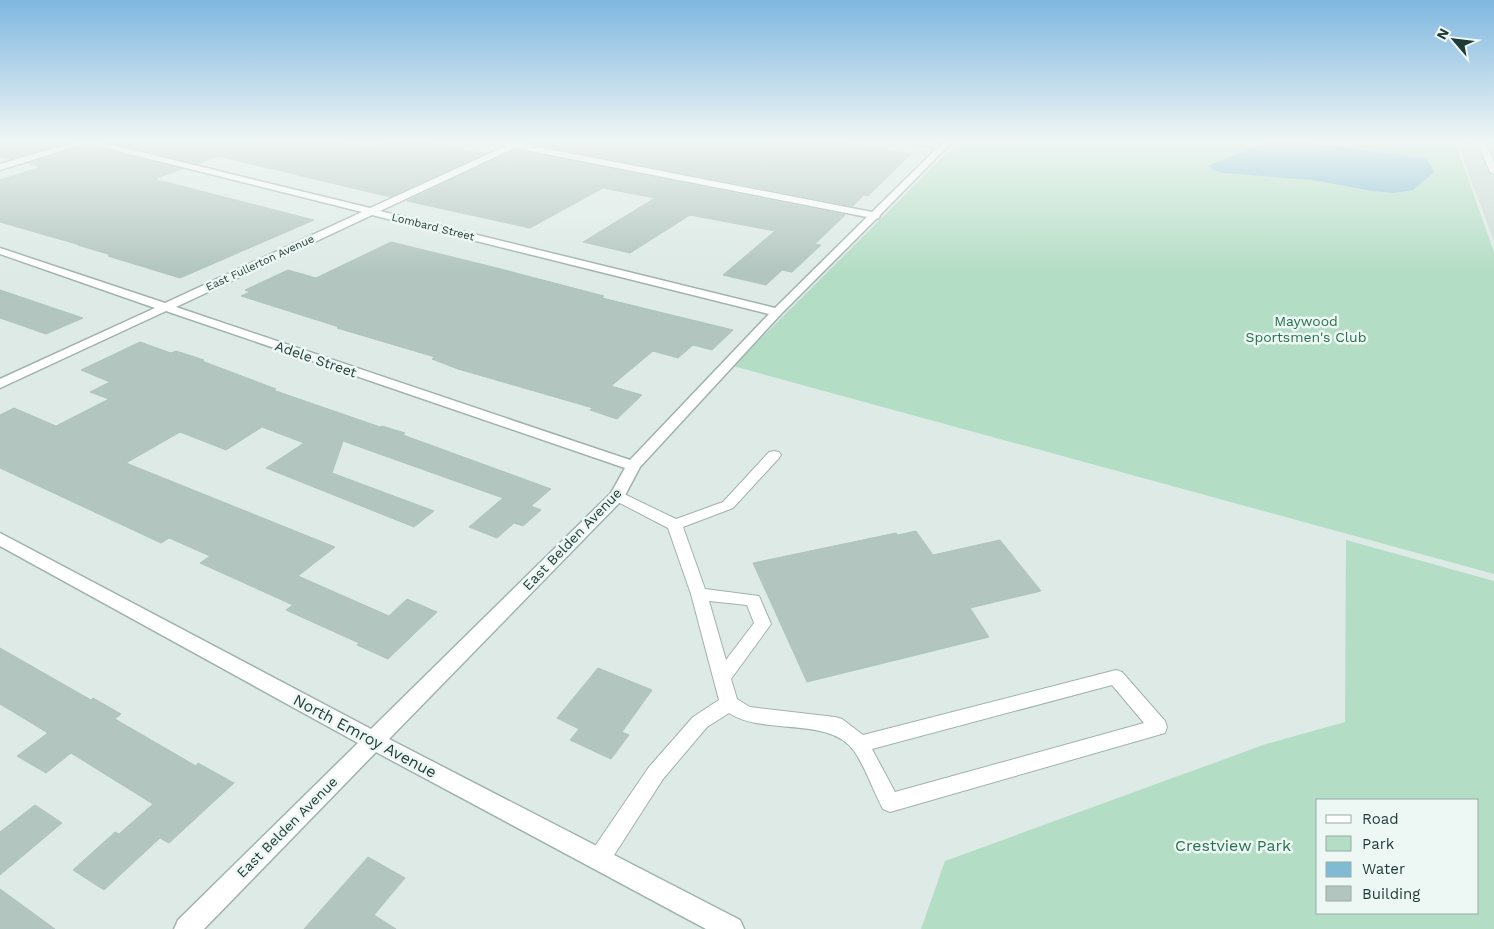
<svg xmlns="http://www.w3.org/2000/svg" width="1494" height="929" viewBox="0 0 1494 929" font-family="'Work Sans',sans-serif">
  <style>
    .built { fill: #cbdad5 }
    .green { fill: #b4ddc5; fill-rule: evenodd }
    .water { fill: #81bbd3 }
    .building { fill: #b2c5bf; stroke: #afc4be }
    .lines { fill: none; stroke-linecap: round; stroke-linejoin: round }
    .lane-casing { stroke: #a0b2ae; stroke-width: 2 }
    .street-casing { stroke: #a0b2ae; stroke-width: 3 }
    .lane { fill: #fff; fill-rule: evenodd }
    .street { fill: #fff; fill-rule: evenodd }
    .labels { text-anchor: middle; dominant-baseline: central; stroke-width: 5; stroke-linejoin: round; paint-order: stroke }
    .far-street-label { font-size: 11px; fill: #1e3a36; stroke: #edf7f3 }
    .park-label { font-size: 14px; fill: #27724e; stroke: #edf7f3 }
    .street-label { font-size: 14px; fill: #1e3a36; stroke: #edf7f3 }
    .near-street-label { font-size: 16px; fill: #1e3a36; stroke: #edf7f3 }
    .near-park-label { font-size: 16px; fill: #27724e; stroke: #edf7f3 }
  </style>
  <rect width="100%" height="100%" fill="#ddeae6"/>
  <!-- built -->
  <path class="built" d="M1457,142H1494V241Z"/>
  <!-- green -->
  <g class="green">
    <path d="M958,142H1455L1494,252V574L733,366Z"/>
    <path d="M1346,540L1494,581V929H921L945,861L1266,744L1345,722ZM1478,800V913H1318V800Z"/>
  </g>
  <!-- water -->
  <path class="water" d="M1269,142L1316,144L1427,158L1434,172L1413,190L1394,193L1372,191L1313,180L1223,173L1213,170L1207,166Z"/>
  <!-- building -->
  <g class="building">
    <path d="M0,142H67L10,159L0,157Z"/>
    <path d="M108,142H334L369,149L386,142H422L485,154L390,197L218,156L197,164Z"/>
    <path d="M834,142L911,154L868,196L864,195L853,206L527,143Z"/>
    <path d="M86,145L182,169L154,179L314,220L180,278L108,256L111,255L78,245H80L0,222V180L41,167L27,163Z"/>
    <path d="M515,150L845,215L815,244L821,245L792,272L782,270L766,285L723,275L775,231L690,215L630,253L583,242L655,198L603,188L530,228L407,201Z"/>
    <path d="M391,242L489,266L604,296L602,298L733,330L712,350L693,345L678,358L653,351L611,386L642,395L617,419L590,410L593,408L458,369L432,359L435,357L337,328L339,327L241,296L250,292L245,290L288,270L316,278Z"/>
    <path d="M0,290L83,318L46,334L0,318Z"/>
    <path d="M140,342L171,353L176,351L204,360L202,361L276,389L273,390L380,427L382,426L405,433L403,435L551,489L531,506L541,510L523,526L514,523L497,538L469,527L503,498L343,441L332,473L434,511L414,527L266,468L304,443L262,427L226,450L180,432L126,463L335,547L298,576L389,616L407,599L437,612L388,659L357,645L359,643L286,610L293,605L200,563L210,556L169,538L161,543L0,468V415L14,408L56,426L109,399L90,392L110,382L81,370Z"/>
    <path d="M916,531L933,555L1000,540L1041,591L970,608L989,637L807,682L753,563L896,533L898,535Z"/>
    <path d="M0,648L91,700L93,698L121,714L115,719L196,766L198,763L234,783L169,843L160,838L104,890L73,870L115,832L119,834L153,804L71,753L46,773L17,756L48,733L0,704Z"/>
    <path d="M598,668L652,690L622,732L629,735L611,759L570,740L579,729L557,718Z"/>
    <path d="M35,805L62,823L0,875V832Z"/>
    <path d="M368,857L405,878L374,915L396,929H304Z"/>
    <path d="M0,889L55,929H0Z"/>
  </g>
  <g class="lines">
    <defs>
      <g id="lane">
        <path d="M1477,142H1485L1494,163V174L1490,172Z"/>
        <path d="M774,451L779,452L781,455L779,458L733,508L683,527L705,589L759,596L771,624L731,679L737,699L750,707L835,717L842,719L863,735L1116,670L1122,672L1165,721L1167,727L1165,733L890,812L883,809C873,791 866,768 854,751C829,716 764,736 729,713L707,727L663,779L607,866L599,869L591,866L588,859L591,852L649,767L693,717L719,700L691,594L668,528L612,499L610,496L612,493H622L676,519L723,502L769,452ZM709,601L747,605L754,623L726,660ZM1112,685L1144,723L895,792L872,749Z"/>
      </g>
      <path id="street" d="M74,142H100L370,208L506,146V142H525L523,144L872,212L937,148L909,142L941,144L943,142H952L880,215L879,218L876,219L781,314L640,467L623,499L389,739L740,920L744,929H706L376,752L204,929H174L178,920L358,743L0,546V533L371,729L611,493L625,468L166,311L0,388V379L155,308L0,254V248L165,303L362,212L86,143L0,170V164ZM515,148L867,217L775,308L380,211ZM372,215L769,314L630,460L176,307Z"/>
    </defs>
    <!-- lane casing -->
    <use href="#lane" class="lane-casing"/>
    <!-- street casing -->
    <use href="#street" class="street-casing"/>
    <!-- lane -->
    <use href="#lane" class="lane"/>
    <!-- street -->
    <use href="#street" class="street"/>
  </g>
  <!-- sky -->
  <linearGradient id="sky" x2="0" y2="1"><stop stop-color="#7fb7e0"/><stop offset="0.52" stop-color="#f0f6f4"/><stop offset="1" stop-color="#f0f6f4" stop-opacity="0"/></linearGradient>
  <rect width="1494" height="272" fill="url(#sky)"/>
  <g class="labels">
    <!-- far-street labels -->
    <g class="far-street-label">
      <text transform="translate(433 227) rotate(14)">Lombard Street</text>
      <text transform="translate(260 263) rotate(-25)">East Fullerton Avenue</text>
    </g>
    <!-- park labels -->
    <g class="park-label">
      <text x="1306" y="321">Maywood<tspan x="1306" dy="16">Sportsmen's Club</tspan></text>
    </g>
    <!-- street labels -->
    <g class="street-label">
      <text transform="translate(316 359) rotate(19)">Adele Street</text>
      <text transform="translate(572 539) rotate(-46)">East Belden Avenue</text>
      <text transform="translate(287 827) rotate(-45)">East Belden Avenue</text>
    </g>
    <!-- near-street labels -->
    <g class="near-street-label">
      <text transform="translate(365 736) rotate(28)">North Emroy Avenue</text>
    </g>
    <!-- near-park labels -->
    <g class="near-park-label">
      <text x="1233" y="845">Crestview Park</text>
    </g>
  </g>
  <!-- legend -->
  <rect x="1316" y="799" width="162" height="115" fill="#edf7f3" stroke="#9aaba7"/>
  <rect x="1326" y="815" width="25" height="8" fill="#ffffff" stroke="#9aaba7"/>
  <text x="1362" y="824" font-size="15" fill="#1e3a36">Road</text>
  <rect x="1326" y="836" width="25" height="15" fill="#b4ddc5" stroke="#9aaba7"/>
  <text x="1362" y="849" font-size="15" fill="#1e3a36">Park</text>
  <rect x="1326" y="862" width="25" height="15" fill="#81bbd3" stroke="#9aaba7"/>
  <text x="1362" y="874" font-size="15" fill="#1e3a36">Water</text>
  <rect x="1326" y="886" width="25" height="15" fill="#b2c5bf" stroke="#9aaba7"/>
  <text x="1362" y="899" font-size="15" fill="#1e3a36">Building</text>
  <!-- north arrow -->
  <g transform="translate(1454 40) rotate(298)" stroke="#edf7f3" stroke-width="4" paint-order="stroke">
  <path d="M0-4L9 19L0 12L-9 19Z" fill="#1e3a36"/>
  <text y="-8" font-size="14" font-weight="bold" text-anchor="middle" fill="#1e3a36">N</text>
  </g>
</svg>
